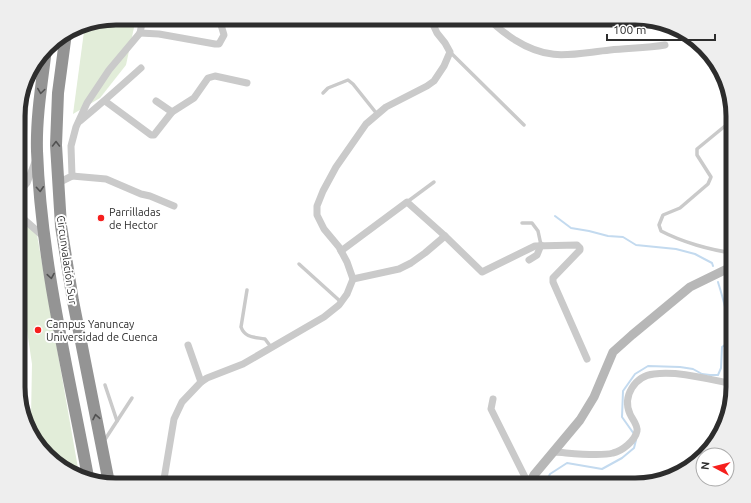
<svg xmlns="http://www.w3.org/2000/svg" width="751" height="503" viewBox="0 0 751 503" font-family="Ubuntu,sans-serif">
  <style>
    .green { fill: #e2edd9 }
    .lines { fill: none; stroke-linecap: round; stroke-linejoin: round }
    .stream { stroke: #c3daef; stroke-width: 2 }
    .lane { stroke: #cacaca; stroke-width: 3.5 }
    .street { stroke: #cacaca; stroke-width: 7 }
    .secondary { stroke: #b7b7b7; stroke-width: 9 }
    .highway { stroke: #949494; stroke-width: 12 }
    .oneway { stroke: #515151 }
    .poi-dot { fill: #f61f1d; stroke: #fff; stroke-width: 1.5 }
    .labels { text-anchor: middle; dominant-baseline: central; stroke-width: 4; stroke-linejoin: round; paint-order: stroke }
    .poi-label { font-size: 11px; fill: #2d2d2d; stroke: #fff; text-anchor: start }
    .street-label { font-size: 11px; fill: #2d2d2d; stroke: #fff }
    .rim { fill: none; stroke: #2d2d2d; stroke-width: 5 }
  </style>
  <rect width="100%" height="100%" fill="#fff"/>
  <!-- green -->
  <g class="green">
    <path d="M116,18H136L126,65L100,98L73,114L85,24Z"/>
    <path d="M19,213L36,229L79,474L61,468L31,436L28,427L31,417L32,364L26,324L19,287Z"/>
  </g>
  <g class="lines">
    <!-- stream -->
    <g class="stream">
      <path d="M555,216L571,228L589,231L608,236L623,237L636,245L676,249L695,254L712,263L713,266"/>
      <path d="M718,282C724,302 731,322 726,343"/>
      <path d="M634,434L622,417L623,391L635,374L648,366L680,367L693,369L702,374L710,375H718L721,368L722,347L733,339"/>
      <path d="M545,485L550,474L567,463L602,469L622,458L634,448L636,440"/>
    </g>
    <!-- lane -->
    <g class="lane">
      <path d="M450,52L524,125"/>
      <path d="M323,93L328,88L348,80L353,84L377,114"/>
      <path d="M725,126L697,149V155L711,177L708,184L680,208L663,215L659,225L661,231C682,242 710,250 733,253"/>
      <path d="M407,202L434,182"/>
      <path d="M522,223H532L538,231L541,245"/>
      <path d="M299,264L341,302"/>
      <path d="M247,290L241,327C245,338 254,337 265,339L271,347"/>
      <path d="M105,385L117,421"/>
      <path d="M104,441L132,398"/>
    </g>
    <!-- street -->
    <g class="street">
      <path d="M489,18C496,28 505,33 515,40C550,62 571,54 610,50C628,48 647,48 665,45"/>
      <path d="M140,33L159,34L215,44H219L224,35L219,18"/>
      <path d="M105,101L151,135H154L172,112L194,98L208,78L215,76L247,83"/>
      <path d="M156,101L172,112"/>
      <path d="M80,121C101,104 121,86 141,68"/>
      <path d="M19,157L22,154L23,147L26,78"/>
      <path d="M72,176L106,179L141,194L150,196L174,206"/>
      <path d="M58,183L72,176L71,146L76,127L87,103L109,70L140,33L143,18"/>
      <path d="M19,192L27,183L35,162"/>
      <path d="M19,215L44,237"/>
      <path d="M341,251L407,202L445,236L482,272L535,246L577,245L580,248V250L553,278V282L587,359"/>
      <path d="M529,260L537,255L541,245"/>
      <path d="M353,279L399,269L411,263L425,253L445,236"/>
      <path d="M188,345L201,382"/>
      <path d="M493,399L491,409L529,485"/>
      <path d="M555,452C570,453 599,457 613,453C622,451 635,441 637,431C638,425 632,419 630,414C622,396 635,376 654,374C680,371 707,379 733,384"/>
      <path d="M163,485L174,419L182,402L201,382L207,378L243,364L324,317L339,305L347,294L353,279L347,262L339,247L324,229L317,215V206L323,191L336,167L366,124L386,107L427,86L434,81L444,66L450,52L445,43L437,33L430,18"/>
    </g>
    <!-- secondary -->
    <path class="secondary" d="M529,485L534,475L580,420L594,397L613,352L632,335L690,287L733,266"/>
    <!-- highway -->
    <g class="highway">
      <path d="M66,33L58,93L56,145L61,226L73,301L109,483"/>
      <path d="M46,49C42,82 36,117 37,151C41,261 68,369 88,477"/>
    </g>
  </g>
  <!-- one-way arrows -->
  <defs><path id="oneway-chevron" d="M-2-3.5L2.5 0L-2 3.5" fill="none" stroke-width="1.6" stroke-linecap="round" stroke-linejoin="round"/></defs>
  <g class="oneway">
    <use href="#oneway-chevron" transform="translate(41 91) rotate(98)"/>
    <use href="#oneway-chevron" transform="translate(56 144) rotate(-90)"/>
    <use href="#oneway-chevron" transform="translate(40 189) rotate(86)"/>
    <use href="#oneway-chevron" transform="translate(51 276) rotate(81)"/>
    <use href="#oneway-chevron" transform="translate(96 417) rotate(-101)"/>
  </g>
  <!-- markers -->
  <g class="poi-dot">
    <circle cx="101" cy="218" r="4"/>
    <circle cx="38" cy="330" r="4"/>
  </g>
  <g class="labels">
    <!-- poi labels -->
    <g class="poi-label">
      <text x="109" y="212">Parrilladas<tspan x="109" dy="13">de Hector</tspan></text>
      <text x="46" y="324">Campus Yanuncay<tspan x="46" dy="13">Universidad de Cuenca</tspan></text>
    </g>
    <!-- street labels -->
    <g class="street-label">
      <text transform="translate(67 260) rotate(82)">Circunvalación Sur</text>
    </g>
  </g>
  <!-- crop -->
  <path d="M0 0H751V503H0ZM116 25H635A91 91 0 0 1 726 116V387A91 91 0 0 1 635 478H116A91 91 0 0 1 25 387V116A91 91 0 0 1 116 25Z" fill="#eee" fill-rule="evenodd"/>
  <path class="rim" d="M116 25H635A91 91 0 0 1 726 116V387A91 91 0 0 1 635 478H116A91 91 0 0 1 25 387V116A91 91 0 0 1 116 25Z"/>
  <!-- north arrow -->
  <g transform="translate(715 467) rotate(277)"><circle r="19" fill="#ffffff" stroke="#ababab"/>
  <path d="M0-3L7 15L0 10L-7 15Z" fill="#f61f1d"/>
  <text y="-6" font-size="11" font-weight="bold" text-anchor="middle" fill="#2d2d2d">N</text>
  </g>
  <!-- scale -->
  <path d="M607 34v6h108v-6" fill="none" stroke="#2d2d2d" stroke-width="2"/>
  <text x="613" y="34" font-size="12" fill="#2d2d2d" stroke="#ffffff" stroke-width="3" paint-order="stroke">100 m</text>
</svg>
